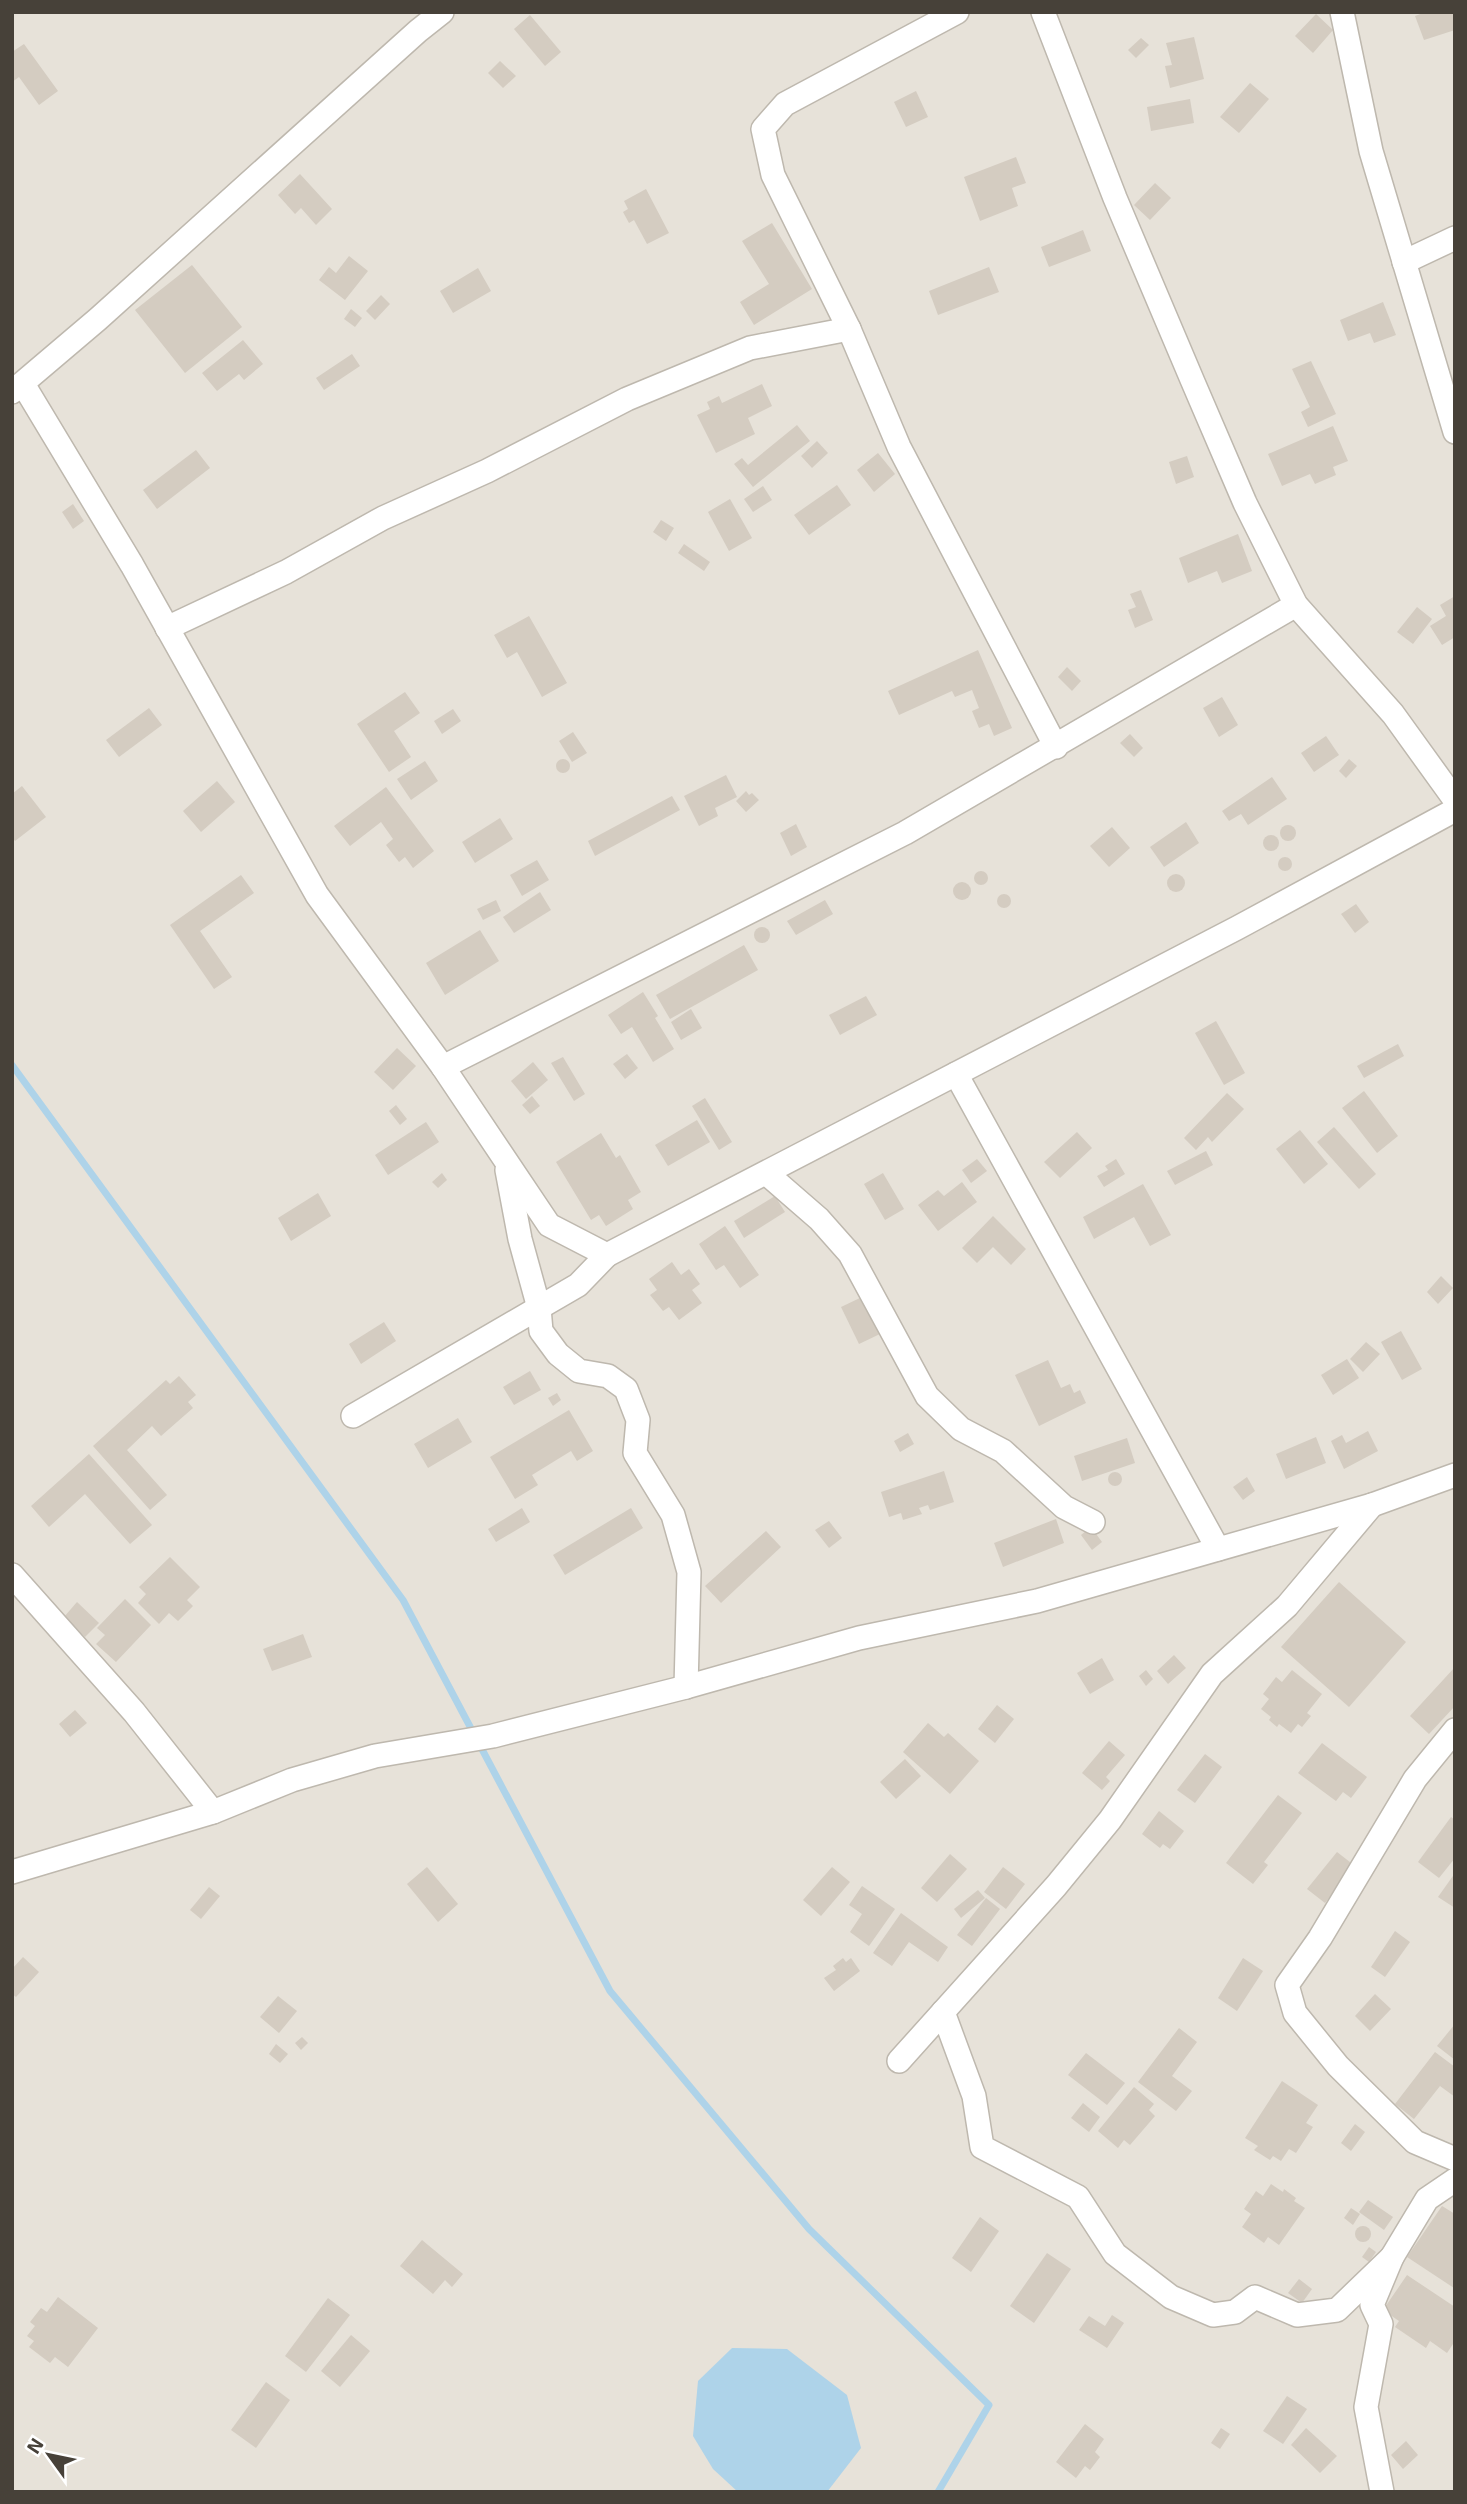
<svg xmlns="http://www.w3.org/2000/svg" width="1467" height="2504" viewBox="0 0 1467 2504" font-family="'Exo 2',sans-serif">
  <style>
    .residential { fill: #e7e2d9 }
    .water { fill: #aed3e9 }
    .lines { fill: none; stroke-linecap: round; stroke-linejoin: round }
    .stream { stroke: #aed3e9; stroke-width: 7 }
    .building { fill: #d4ccc1 }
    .street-casing { stroke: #beb8ae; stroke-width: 26 }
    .street { stroke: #fff; stroke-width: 23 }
  </style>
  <rect width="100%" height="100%" fill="#f4f1eb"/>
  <!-- residential -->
  <rect class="residential" x="12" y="12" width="1443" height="2480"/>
  <!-- water -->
  <path class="water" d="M732,2348L787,2349L847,2395L861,2448L827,2492H738L713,2469L693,2436L698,2381Z"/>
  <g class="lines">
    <!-- stream -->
    <path class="stream" d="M12,1065L403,1600L610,1991L809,2229L989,2405L938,2492"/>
  </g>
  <!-- building -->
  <g class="building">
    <path d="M1426,12H1455V30L1424,40L1415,16Z"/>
    <path d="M1316,14L1333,30L1313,53L1295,36Z"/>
    <path d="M530,15L561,52L545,66L514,29Z"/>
    <path d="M1194,37L1204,79L1170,88L1165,66L1172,65L1166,43Z"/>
    <path d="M1141,38L1149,45L1136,58L1128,50Z"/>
    <path d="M24,44L58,91L39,105L19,77L12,82V52Z"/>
    <path d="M500,61L516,76L503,88L488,73Z"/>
    <path d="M1250,83L1269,99L1239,133L1220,117Z"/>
    <path d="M916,91L928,117L906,127L894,102Z"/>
    <path d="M1190,99L1194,123L1151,131L1147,107Z"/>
    <path d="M1016,157L1026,183L1012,188L1018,206L980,221L964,177Z"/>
    <path d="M300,174L332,209L316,225L301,208L295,214L278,195Z"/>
    <path d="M1155,183L1171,198L1150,220L1134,205Z"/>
    <path d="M646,189L669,233L647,244L634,220L629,223L623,212L628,209L624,201Z"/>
    <path d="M772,223L812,289L754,325L740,302L769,284L742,241Z"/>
    <path d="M1083,230L1091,251L1049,267L1041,247Z"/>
    <path d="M349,256L368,271L345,300L319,280L329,267L336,273Z"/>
    <path d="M192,265L242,327L185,373L135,310Z"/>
    <path d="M989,267L999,292L938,315L929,291Z"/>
    <path d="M478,268L491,291L453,313L440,291Z"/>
    <path d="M381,295L390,304L375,320L366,311Z"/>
    <path d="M1383,302L1396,335L1374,343L1370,333L1348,341L1340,320Z"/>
    <path d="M351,309L362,318L355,327L344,319Z"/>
    <path d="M243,340L263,364L244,380L239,374L217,391L202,373Z"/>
    <path d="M352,354L360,366L324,390L316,378Z"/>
    <path d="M1311,361L1336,414L1308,427L1301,412L1310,407L1292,369Z"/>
    <path d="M762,384L772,406L748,418L755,434L716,453L697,415L710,409L707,402L719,396L722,403Z"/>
    <path d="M797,425L810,441L753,487L734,464L742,458L748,465Z"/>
    <path d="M1333,426L1348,461L1333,467L1336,475L1315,484L1310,474L1282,486L1268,454Z"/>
    <path d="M817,441L828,453L812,468L801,456Z"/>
    <path d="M196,450L210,468L157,509L143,490Z"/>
    <path d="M878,453L895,474L874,492L857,470Z"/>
    <path d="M1187,456L1194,477L1176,484L1169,462Z"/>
    <path d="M837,485L851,505L809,535L794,515Z"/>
    <path d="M763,486L772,500L753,512L744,499Z"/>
    <path d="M730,499L752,538L729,551L708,512Z"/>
    <path d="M73,504L84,521L73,529L62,512Z"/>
    <path d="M661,520L674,528L666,541L653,532Z"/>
    <path d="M1238,534L1252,571L1222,583L1217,571L1188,583L1179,558Z"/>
    <path d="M684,544L710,562L704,571L678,553Z"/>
    <path d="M1141,590L1153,620L1135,628L1128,610L1136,607L1130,594Z"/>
    <path d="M1455,596V637L1442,645L1430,626L1446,616L1440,605Z"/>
    <path d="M1417,607L1432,619L1413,644L1397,632Z"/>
    <path d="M529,616L567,683L542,697L517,652L507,658L494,635Z"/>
    <path d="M978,650L1012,728L994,736L989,724L979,728L972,711L979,708L972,690L955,697L952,691L899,715L888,691Z"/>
    <path d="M1067,667L1081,681L1072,691L1058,677Z"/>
    <path d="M405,692L420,713L394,731L411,757L389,772L357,724Z"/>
    <path d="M1222,697L1238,725L1219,737L1203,708Z"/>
    <path d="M149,708L162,725L119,757L106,740Z"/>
    <path d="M453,709L461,721L442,734L434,721Z"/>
    <path d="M573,732L587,753L572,762L559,741Z"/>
    <path d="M1130,734L1143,748L1134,757L1120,743Z"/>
    <path d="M1326,736L1339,755L1314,772L1301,753Z"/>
    <circle cx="563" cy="766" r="7"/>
    <path d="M1349,759L1357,766L1346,778L1339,771Z"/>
    <path d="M425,761L438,781L411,800L397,779Z"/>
    <path d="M726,775L737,797L715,808L718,816L699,826L684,796Z"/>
    <path d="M1272,777L1287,799L1248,825L1241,814L1229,821L1222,811Z"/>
    <path d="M217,781L235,802L201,832L183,811Z"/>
    <path d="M22,786L46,817L15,841L12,837V794Z"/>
    <path d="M386,787L434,851L413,868L405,857L399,862L386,845L393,839L381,822L350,846L334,826Z"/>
    <path d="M746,791L749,795L752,793L759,800L746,812L736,801Z"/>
    <path d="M672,796L680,810L595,856L588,841Z"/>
    <path d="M500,818L513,839L475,863L462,842Z"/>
    <path d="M1186,822L1199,843L1164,867L1150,847Z"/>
    <path d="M796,824L807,847L791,856L780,833Z"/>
    <circle cx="1288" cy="833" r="8"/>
    <path d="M1112,827L1130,848L1109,867L1090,846Z"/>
    <circle cx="1271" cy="843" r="8"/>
    <circle cx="1285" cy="864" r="7"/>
    <path d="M537,860L549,880L522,896L510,875Z"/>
    <circle cx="981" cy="878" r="7"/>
    <circle cx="1176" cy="883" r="9"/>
    <path d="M241,875L254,893L200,931L232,977L214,989L170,925Z"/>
    <circle cx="962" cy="891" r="9"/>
    <path d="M540,892L551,910L514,933L503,917Z"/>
    <circle cx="1004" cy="901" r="7"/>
    <path d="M496,900L501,911L483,920L477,909Z"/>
    <path d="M825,900L833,914L796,935L787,921Z"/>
    <path d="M1356,904L1369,922L1355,933L1341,914Z"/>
    <circle cx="762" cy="935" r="8"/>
    <path d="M480,930L499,961L445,995L426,963Z"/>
    <path d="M744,945L758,970L670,1019L656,995Z"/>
    <path d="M643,992L658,1016L655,1018L674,1049L653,1062L632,1027L621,1034L608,1015Z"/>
    <path d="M866,996L877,1015L840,1035L829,1015Z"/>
    <path d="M691,1009L702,1028L681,1040L671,1022Z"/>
    <path d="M1216,1021L1245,1073L1224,1085L1195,1033Z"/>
    <path d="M1398,1044L1404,1056L1364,1078L1357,1066Z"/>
    <path d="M397,1048L416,1066L393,1090L374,1072Z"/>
    <path d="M627,1054L638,1068L625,1079L613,1064Z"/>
    <path d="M563,1057L585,1094L574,1101L551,1063Z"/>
    <path d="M533,1062L548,1080L526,1099L511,1081Z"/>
    <path d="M1364,1091L1398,1136L1377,1153L1342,1108Z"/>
    <path d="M1227,1093L1244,1109L1212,1142L1208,1137L1196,1150L1184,1138Z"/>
    <path d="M532,1096L540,1106L530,1114L522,1105Z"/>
    <path d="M705,1098L732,1142L719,1150L692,1106Z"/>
    <path d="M396,1105L407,1119L400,1125L389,1111Z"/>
    <path d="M697,1120L710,1142L668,1166L655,1145Z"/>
    <path d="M426,1122L439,1142L388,1175L375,1155Z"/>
    <path d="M1334,1127L1376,1174L1359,1189L1317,1142Z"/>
    <path d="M1300,1130L1328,1164L1304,1184L1276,1149Z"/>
    <path d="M1077,1132L1092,1148L1060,1178L1044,1162Z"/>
    <path d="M601,1133L616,1158L620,1155L641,1192L628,1200L633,1209L606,1226L599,1215L591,1220L556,1162Z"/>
    <path d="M1206,1151L1213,1165L1175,1185L1167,1171Z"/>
    <path d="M977,1159L987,1171L971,1183L962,1170Z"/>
    <path d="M1116,1159L1125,1174L1104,1187L1097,1176L1108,1170L1105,1166Z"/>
    <path d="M442,1173L447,1180L438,1188L432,1182Z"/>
    <path d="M883,1173L904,1209L885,1220L864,1184Z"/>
    <path d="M962,1182L977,1202L938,1231L918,1205L938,1190L944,1196Z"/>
    <path d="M1143,1184L1171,1235L1150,1246L1134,1217L1094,1239L1083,1217Z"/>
    <path d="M318,1193L331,1216L291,1241L278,1218Z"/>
    <path d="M775,1196L785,1212L744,1238L734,1221Z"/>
    <path d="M993,1216L1026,1249L1011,1265L993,1247L977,1263L962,1248Z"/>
    <path d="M725,1226L759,1275L740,1288L724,1265L716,1270L699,1244Z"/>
    <path d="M672,1262L681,1275L689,1269L700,1284L692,1290L702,1303L679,1320L669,1307L663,1311L650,1295L657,1290L649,1279Z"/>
    <path d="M1441,1276L1453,1288L1438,1304L1427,1292Z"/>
    <path d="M862,1297L880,1334L859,1344L841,1307Z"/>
    <path d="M384,1322L396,1341L361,1364L349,1344Z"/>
    <path d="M1401,1331L1422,1369L1402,1380L1381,1342Z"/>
    <path d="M1366,1342L1380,1354L1363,1372L1350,1359Z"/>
    <path d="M1347,1359L1359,1378L1333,1395L1321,1375Z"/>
    <path d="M1048,1360L1061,1388L1070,1384L1074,1393L1080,1390L1086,1403L1039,1426L1015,1375Z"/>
    <path d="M530,1371L541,1390L514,1405L503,1387Z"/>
    <path d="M179,1376L196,1395L188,1402L193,1408L161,1436L152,1426L127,1450L167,1495L150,1510L93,1446L166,1380L170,1384Z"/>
    <path d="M557,1393L561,1400L553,1406L548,1398Z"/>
    <path d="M569,1410L593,1451L577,1461L571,1451L532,1475L538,1485L515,1499L490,1457Z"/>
    <path d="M458,1418L472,1442L428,1468L414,1444Z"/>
    <path d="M1368,1431L1378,1451L1344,1469L1331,1441L1342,1435L1346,1443Z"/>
    <path d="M908,1433L914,1444L900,1452L894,1441Z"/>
    <path d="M1316,1437L1326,1463L1286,1479L1276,1454Z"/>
    <path d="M1127,1438L1135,1463L1082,1481L1074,1456Z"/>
    <path d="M89,1454L152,1525L130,1544L85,1494L49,1527L31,1506Z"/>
    <path d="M944,1471L954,1502L930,1510L928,1505L919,1508L922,1514L903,1520L901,1513L889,1517L881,1492Z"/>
    <circle cx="1115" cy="1479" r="7"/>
    <path d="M1247,1477L1255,1491L1243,1500L1233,1487Z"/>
    <path d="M522,1508L530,1522L496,1542L488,1529Z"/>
    <path d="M631,1508L643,1528L565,1575L553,1555Z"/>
    <path d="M1056,1519L1064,1543L1003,1567L994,1543Z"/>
    <path d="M829,1521L842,1538L829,1548L815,1530Z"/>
    <path d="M1091,1527L1102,1542L1092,1550L1081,1535Z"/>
    <path d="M766,1531L781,1547L721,1603L705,1586Z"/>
    <path d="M170,1557L200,1587L187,1600L193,1606L178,1621L169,1613L159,1624L138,1603L146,1594L139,1587Z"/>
    <path d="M1339,1582L1406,1642L1349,1707L1281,1647Z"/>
    <path d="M125,1599L151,1625L116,1662L96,1644L105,1635L97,1628Z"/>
    <path d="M77,1602L99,1623L85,1637L64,1617Z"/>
    <path d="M303,1634L312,1657L272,1671L263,1649Z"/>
    <path d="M1174,1655L1186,1668L1168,1684L1157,1671Z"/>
    <path d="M1102,1658L1114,1680L1090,1694L1077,1673Z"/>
    <path d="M1455,1667V1706L1429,1734L1410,1716Z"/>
    <path d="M1146,1670L1153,1679L1146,1686L1139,1676Z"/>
    <path d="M1292,1670L1322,1694L1307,1713L1311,1716L1302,1727L1298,1724L1291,1733L1279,1724L1277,1727L1269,1720L1271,1717L1261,1709L1269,1699L1263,1694L1276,1677L1282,1682Z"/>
    <path d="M997,1705L1014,1719L995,1743L978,1729Z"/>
    <path d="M75,1710L87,1723L70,1737L59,1724Z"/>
    <path d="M928,1723L944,1737L948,1733L979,1761L950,1794L903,1752Z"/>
    <path d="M1109,1741L1125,1755L1106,1777L1110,1781L1102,1790L1082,1773Z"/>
    <path d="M1322,1743L1367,1777L1351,1798L1343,1792L1336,1801L1298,1773Z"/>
    <path d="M1205,1754L1222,1767L1195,1803L1177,1790Z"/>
    <path d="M905,1759L921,1776L896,1799L880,1782Z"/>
    <path d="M1278,1795L1302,1813L1264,1862L1268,1865L1253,1884L1226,1863Z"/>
    <path d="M1159,1811L1184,1831L1170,1849L1163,1844L1160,1848L1142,1834Z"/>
    <path d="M1451,1817L1455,1820V1858L1439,1878L1418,1862Z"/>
    <path d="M1337,1852L1355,1866L1325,1903L1307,1889Z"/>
    <path d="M950,1854L967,1869L937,1902L921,1888Z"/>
    <path d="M427,1867L458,1904L438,1922L407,1884Z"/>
    <path d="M832,1867L850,1882L821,1916L803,1900Z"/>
    <path d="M1003,1867L1025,1884L1006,1909L984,1892Z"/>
    <path d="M1455,1873V1908L1438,1897Z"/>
    <path d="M862,1886L895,1909L869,1946L850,1932L862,1914L849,1905Z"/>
    <path d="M209,1887L220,1896L201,1919L190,1910Z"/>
    <path d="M978,1890L985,1898L961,1918L954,1909Z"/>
    <path d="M986,1898L1000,1909L972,1946L957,1935Z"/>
    <path d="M901,1913L948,1947L938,1962L909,1942L892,1966L873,1953Z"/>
    <path d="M1395,1931L1410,1942L1385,1977L1371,1967Z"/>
    <path d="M23,1957L39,1972L16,1997L12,1994V1969Z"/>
    <path d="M843,1958L846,1962L851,1958L860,1971L834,1991L824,1978L836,1970L833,1966Z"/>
    <path d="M1243,1958L1263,1971L1237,2011L1218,1998Z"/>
    <path d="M1375,1994L1391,2009L1370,2031L1355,2016Z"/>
    <path d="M278,1996L297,2011L279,2033L260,2017Z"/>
    <path d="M1455,2024V2060L1437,2046Z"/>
    <path d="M1179,2028L1197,2042L1172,2076L1192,2091L1176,2111L1138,2082Z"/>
    <path d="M302,2037L308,2043L301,2050L295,2043Z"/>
    <path d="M276,2044L288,2054L280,2063L269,2054Z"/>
    <path d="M1435,2052L1455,2067V2097L1440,2086L1414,2119L1395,2104Z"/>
    <path d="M1086,2053L1125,2083L1107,2105L1068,2075Z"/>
    <path d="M1282,2081L1318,2105L1306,2123L1313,2127L1296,2153L1289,2149L1281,2161L1273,2156L1270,2160L1254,2150L1258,2146L1245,2138Z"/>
    <path d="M1134,2087L1154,2104L1149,2110L1155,2116L1130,2145L1124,2140L1118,2148L1098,2131Z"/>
    <path d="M1083,2103L1100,2117L1089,2132L1071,2118Z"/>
    <path d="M1355,2124L1365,2132L1351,2151L1341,2143Z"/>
    <path d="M1271,2184L1283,2192L1284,2189L1296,2198L1294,2201L1305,2208L1279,2245L1268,2237L1264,2243L1242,2227L1251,2214L1244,2209L1256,2191L1263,2196Z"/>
    <path d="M1368,2200L1393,2217L1384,2230L1359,2212Z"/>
    <path d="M1442,2206L1455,2214L1454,2288L1407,2257Z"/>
    <path d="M1351,2208L1360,2214L1353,2225L1344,2218Z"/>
    <path d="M980,2217L999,2231L971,2272L952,2258Z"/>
    <circle cx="1363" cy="2234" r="8"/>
    <path d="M422,2240L463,2274L452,2287L445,2280L433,2294L400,2266Z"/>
    <path d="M1369,2247L1376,2252L1369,2262L1362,2257Z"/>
    <path d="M1047,2253L1071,2269L1034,2323L1010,2306Z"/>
    <path d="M1407,2275L1455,2307V2341L1447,2353L1430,2341L1426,2348L1395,2327L1399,2321L1383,2310Z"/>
    <path d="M1299,2279L1312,2289L1302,2303L1288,2293Z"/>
    <path d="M58,2297L98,2328L68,2367L55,2357L50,2363L29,2347L34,2341L27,2336L35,2326L30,2322L41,2308L47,2312Z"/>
    <path d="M328,2298L350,2315L306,2372L285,2356Z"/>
    <path d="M1112,2315L1124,2323L1107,2348L1079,2330L1089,2316L1105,2326Z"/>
    <path d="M351,2335L370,2351L340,2387L321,2371Z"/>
    <path d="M266,2382L290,2400L256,2448L231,2430Z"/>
    <path d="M1287,2396L1307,2409L1283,2444L1263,2431Z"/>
    <path d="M1085,2424L1104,2439L1095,2452L1100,2457L1090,2470L1085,2466L1076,2478L1056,2462Z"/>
    <path d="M1221,2428L1230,2434L1220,2449L1211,2443Z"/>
    <path d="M1306,2428L1337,2456L1320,2473L1291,2445Z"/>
    <path d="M1406,2441L1418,2455L1403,2469L1391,2455Z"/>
  </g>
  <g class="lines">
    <defs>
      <g id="street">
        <path d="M957,12L785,104L763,129L773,175L849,329L899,447L1056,747"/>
        <path d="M1043,12L1115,198L1193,382L1245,503L1296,605L1393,714L1455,800"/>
        <path d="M1342,12L1371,151L1455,432"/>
        <path d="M1404,262L1455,238"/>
        <path d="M23,384L132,565L317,895L443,1067L549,1225L607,1255L1237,928L1455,810"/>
        <path d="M12,392L98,319L418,31L442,12"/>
        <path d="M167,628L286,572L383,518L487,471L627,399L750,348L849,329"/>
        <path d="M443,1067L905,833L1296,605"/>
        <path d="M956,1074L1218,1549"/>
        <path d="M507,1170L520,1239L539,1308L541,1331L558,1354L579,1371L608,1376L626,1389L638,1420L635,1453L673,1515L689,1572L686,1687"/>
        <path d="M766,1173L819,1219L850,1254L927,1396L961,1429L1003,1451L1064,1507L1093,1522"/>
        <path d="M353,1416L578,1285L607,1255"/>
        <path d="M12,1575L134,1712L213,1812"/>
        <path d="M1455,1730L1415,1779L1320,1938L1287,1985L1295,2013L1338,2066L1415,2142L1455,2159"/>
        <path d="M12,1872L213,1812L292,1780L375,1756L493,1736L686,1687L859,1638L1037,1601L1372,1505L1455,1475"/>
        <path d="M943,2012L974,2096L982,2147L1078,2197L1115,2254L1171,2297L1213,2315L1235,2312L1255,2297L1297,2315L1337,2310L1392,2257"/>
        <path d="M899,2061L1056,1886L1110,1820L1212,1674L1287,1606L1372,1505"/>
        <path d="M1382,2492L1366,2407L1381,2324L1372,2305L1392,2257L1427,2199L1455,2180"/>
      </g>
    </defs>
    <!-- street casing -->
    <use href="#street" class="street-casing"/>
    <!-- street -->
    <use href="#street" class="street"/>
  </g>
  <!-- border -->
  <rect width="1467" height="2504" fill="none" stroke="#474139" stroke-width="28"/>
  <!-- north arrow -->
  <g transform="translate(49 2455) rotate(303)" stroke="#ffffff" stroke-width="5" paint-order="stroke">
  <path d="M0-5L12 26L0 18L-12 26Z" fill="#474139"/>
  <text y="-10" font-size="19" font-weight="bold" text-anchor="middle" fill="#474139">N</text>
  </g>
</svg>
